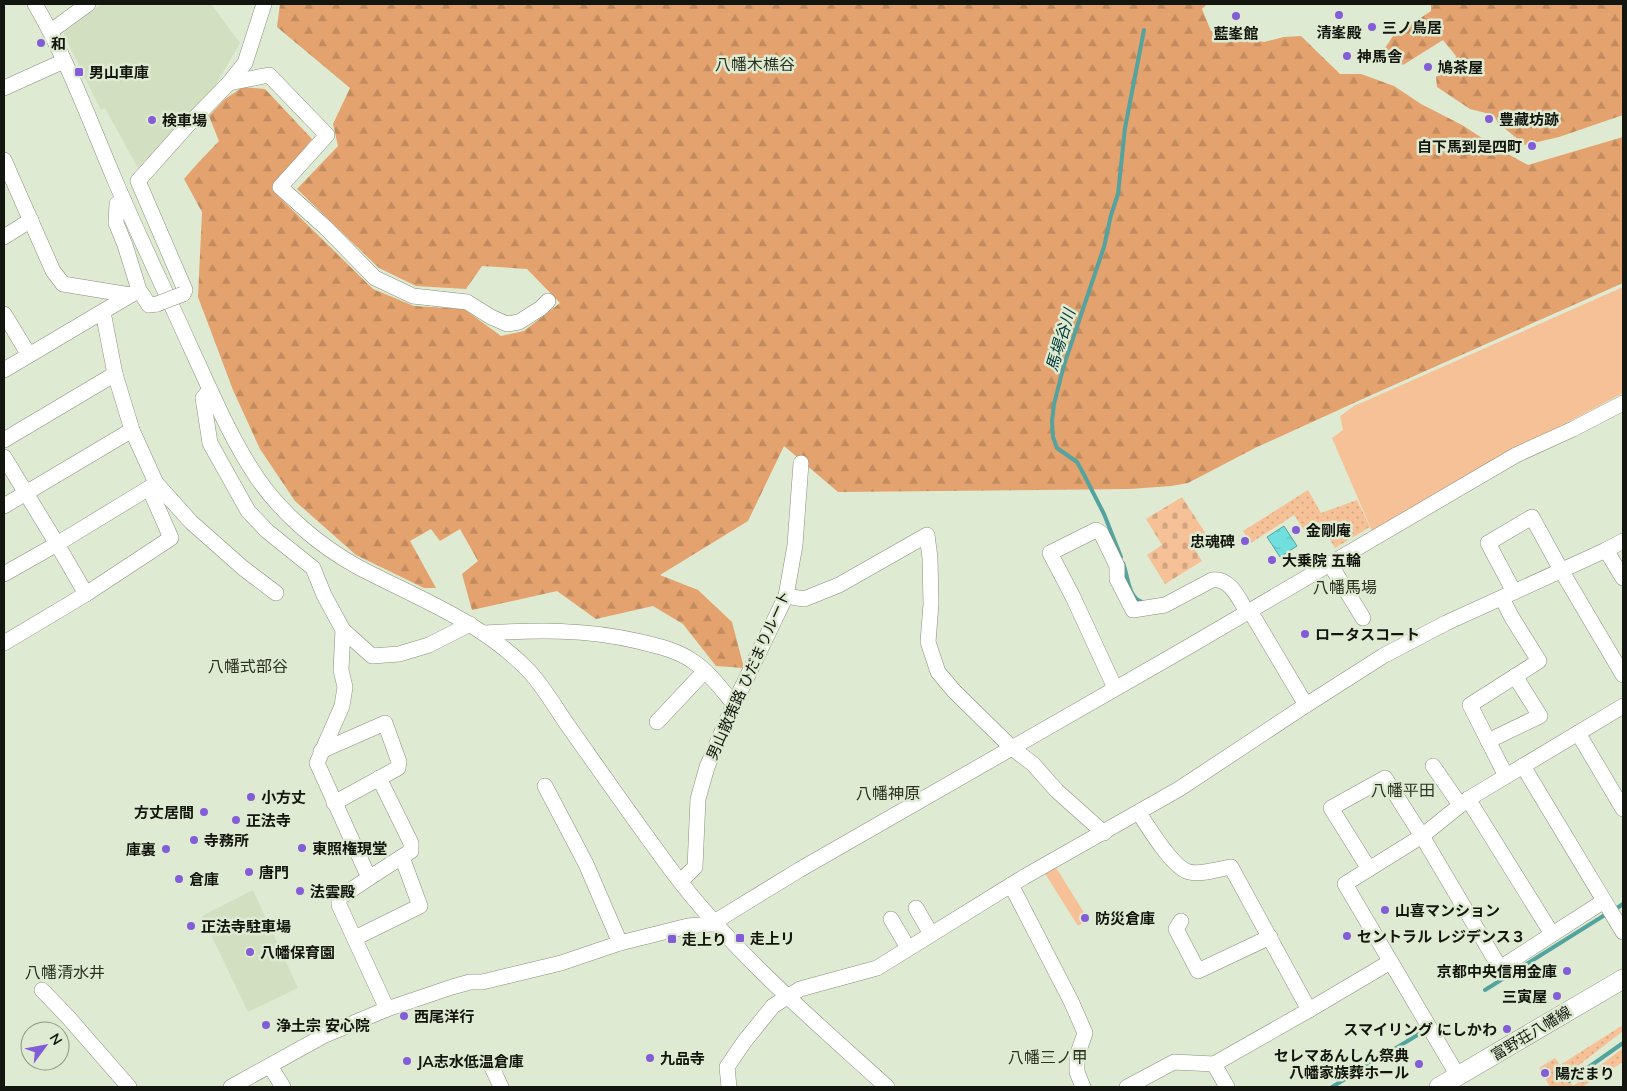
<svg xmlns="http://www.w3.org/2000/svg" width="1627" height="1091" viewBox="0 0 1627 1091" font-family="Mulish,'Noto Sans JP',sans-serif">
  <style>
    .built { fill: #d2dfc0 }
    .grass { fill: url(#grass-dots) }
    .forest { fill: url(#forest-firs) }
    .cemetery { fill: url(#cemetery-stones) }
    .park { fill: #f6c197 }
    .water { fill: url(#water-ripples); stroke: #54a39f }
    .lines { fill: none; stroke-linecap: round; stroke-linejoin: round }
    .stream { stroke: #54a39f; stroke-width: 4 }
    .minor-casing { stroke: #87917b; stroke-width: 16 }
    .major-casing { stroke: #87917b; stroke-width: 20 }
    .minor { stroke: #fff; stroke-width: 15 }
    .major { stroke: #fff; stroke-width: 19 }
    .minor-bridge-casing { stroke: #87917b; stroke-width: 16; stroke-linecap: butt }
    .minor-bridge { stroke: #fff; stroke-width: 15 }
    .poi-dot { fill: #835dd7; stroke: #dfead2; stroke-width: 2 }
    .labels { text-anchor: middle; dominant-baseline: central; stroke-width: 5; stroke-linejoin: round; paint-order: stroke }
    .poi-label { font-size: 15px; font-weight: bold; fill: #12160e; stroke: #dfead2; text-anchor: start }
    .street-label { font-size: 15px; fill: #12160e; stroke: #dfead2 }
    .neighbourhood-label { font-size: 16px; fill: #2c3421; stroke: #dfead2 }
    .water-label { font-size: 16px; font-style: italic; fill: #003938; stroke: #dfead2 }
  </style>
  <defs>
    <pattern id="grass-dots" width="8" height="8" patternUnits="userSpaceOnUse" patternTransform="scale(1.25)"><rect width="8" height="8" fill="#f6c197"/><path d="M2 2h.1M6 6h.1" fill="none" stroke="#d2a581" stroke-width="1.8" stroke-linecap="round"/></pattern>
    <pattern id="forest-firs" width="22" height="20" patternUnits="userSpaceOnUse" patternTransform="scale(1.25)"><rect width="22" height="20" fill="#e3a26e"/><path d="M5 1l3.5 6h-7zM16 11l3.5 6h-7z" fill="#c28b5e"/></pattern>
    <pattern id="cemetery-stones" width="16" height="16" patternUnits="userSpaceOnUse" patternTransform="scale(1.25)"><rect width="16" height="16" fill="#f6c197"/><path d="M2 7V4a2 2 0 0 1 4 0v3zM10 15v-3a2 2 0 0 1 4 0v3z" fill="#d2a581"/></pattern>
    <pattern id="water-ripples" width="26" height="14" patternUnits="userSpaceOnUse" patternTransform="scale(1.25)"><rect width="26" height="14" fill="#70dfdd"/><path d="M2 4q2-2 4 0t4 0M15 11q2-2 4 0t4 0" fill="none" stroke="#60bfbc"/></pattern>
  </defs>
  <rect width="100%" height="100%" fill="#dfead2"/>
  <!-- built -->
  <g class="built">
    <path d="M102,4H211L240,43L209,96L138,168L105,108L101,110L63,33Z"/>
    <path d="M253,890L298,988L248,1012L202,916Z"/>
  </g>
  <!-- grass -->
  <g class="grass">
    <path d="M1308,490L1321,513L1357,500L1370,527L1335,548L1319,522L1304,530L1294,515L1251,543L1243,531Z"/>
    <path d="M1623,1025V1031L1565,1076L1573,1086L1623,1048V1062L1582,1087H1550L1545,1078L1548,1076L1544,1070L1541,1072L1539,1068L1555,1058L1560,1065Z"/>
  </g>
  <!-- forest -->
  <g class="forest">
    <path d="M280,4H1207L1202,9L1211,31L1229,38H1245L1264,42L1284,37L1301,36L1340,74H1361L1394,86L1421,104L1462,125L1499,149L1528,165L1623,137V283L1367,397L1255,448L1188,483L1171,486L1130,489L838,492L784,446L748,521L660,575L698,590L732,622L744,668L716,666L683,624L653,606L596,619L557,591L472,610L462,574L478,561L460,529L440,541L431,529L410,541L436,588H424L356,555L295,501L260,449L233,390L198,297L202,212L184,179L197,164L219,141L209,116L225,99L243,87L265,89L312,139L272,190L373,289L414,306L464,309L501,336L524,331L560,303L527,269L482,266L466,289L416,286L379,268L297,189L338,146L333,124L350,88L277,27Z"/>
    <path d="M1431,4H1623V115L1559,137L1525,145L1498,123L1494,115L1470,109L1437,87L1436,77L1453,67L1456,56L1443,40L1403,65L1385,48L1393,36L1431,11Z"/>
  </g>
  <!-- cemetery -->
  <path class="cemetery" d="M1182,497L1210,540L1195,550L1202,561L1165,584L1147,555L1162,545L1146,519Z"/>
  <!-- park -->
  <g class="park">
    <path d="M1623,287V393L1477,470L1372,531L1332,438L1343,430L1340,416L1354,406Z"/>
    <path d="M1055,866L1088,919L1078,926L1044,872Z"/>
  </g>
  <!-- water -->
  <path class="water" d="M1284,526L1297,546L1280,557L1267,537Z"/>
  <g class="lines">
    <!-- stream -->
    <g class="stream">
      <path d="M1121,557L1104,514L1081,469L1077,462L1057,448L1053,437L1052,421L1054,404L1064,365L1104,247L1111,215L1118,194L1125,128L1144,30"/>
      <path d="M1123,563C1128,575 1128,598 1142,602"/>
      <path d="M1614,910L1623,904"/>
      <path d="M1485,990L1608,913"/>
      <path d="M1569,1081L1623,1043"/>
      <path d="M1332,1087L1424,1031"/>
    </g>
    <defs>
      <g id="minor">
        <path d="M35,4C67,59 89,119 114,178C138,235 165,290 190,346C211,391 230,438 258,479C283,515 320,546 358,567C417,598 480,621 527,669C543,685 556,709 569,727C603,775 637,824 672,871C733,952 812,1019 887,1087"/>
        <path d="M51,31L88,4"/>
        <path d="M229,83L269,75L327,135L280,187L325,227L375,278L413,296L467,302L491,317L507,324L519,322L541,308L548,301"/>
        <path d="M4,88L64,61"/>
        <path d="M4,160L53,271L63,284L130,295"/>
        <path d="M124,201L117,204L116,223L125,245L139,290L149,305L157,304"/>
        <path d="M4,237L31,220"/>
        <path d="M183,294L185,290L138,181L187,126L229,83L245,63L264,4"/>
        <path d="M103,312L115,374L132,430L156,483L191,522L243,568L276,593"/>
        <path d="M4,314L29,355"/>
        <path d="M4,370L134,293"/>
        <path d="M210,390L203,398L210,443L248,511L267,531L313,568L324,595L343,630L341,670L345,687L342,706L317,763L369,878L339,898V905L387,1009"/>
        <path d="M4,440L115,374"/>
        <path d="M4,457L57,544L149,488"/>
        <path d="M4,506L132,430"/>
        <path d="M1606,550L1623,578"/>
        <path d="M1330,564L1363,618"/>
        <path d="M4,574L57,544L86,594L171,538L149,488L156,483"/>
        <path d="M1514,592L1488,543L1532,517L1561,570L1623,675"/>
        <path d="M786,596L804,599L839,585L927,535L930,558L931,604L928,642L938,672L954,691L1012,748L1033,764L1057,791L1104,833"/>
        <path d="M1502,598L1511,616L1539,661L1470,705L1506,776"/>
        <path d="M1250,611L1306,705"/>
        <path d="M343,630L372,656L399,654L429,645L470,624"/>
        <path d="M485,633C538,630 585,629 637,641C658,646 677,650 694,662C710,673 722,690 734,704"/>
        <path d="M4,643L86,594"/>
        <path d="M1115,688L1073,597L1050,553L1096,530L1101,533L1117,566V579L1133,610L1165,605L1212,580C1230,577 1239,599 1247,612"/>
        <path d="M657,722L704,672"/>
        <path d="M1578,733L1623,809"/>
        <path d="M1488,741L1540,716L1515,676"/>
        <path d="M321,751L385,723L399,762L398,768L334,803"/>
        <path d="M1433,766L1460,805"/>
        <path d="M1523,766L1623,932"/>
        <path d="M545,786L586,864L620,943"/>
        <path d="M1468,799L1552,934"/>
        <path d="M1369,869L1331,808L1385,778L1422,836L1500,968L1604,901"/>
        <path d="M369,878L411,851V843L379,778"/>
        <path d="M681,881L695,867L698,799L707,767L734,704L786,596L795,545L801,463"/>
        <path d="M1011,885L1071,1001L1085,1033L1077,1056V1072L1083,1087"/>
        <path d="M916,908L931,934"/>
        <path d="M891,919L908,948"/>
        <path d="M1181,921L1176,929L1198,971L1270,937"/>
        <path d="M355,938L420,906L402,857"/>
        <path d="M42,990L68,1017L129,1087"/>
        <path d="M1309,1010L1390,962"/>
        <path d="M490,1063L501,1087"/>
        <path d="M1214,1064L1227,1087"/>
        <path d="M270,1066L283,1087"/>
        <path d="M1458,1076L1345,884L1422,836L1468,799L1623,706"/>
        <path d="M231,1087L325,1035L387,1009L452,987L470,982H482L561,963L620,943L688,926L711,924L799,870L1188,647L1516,455L1573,429L1623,403"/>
        <path d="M729,1087L727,1067L744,1042L773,1006L800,989L877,968L1024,877L1179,789L1303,707L1383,656L1446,623L1606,550L1623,541"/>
        <path d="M1127,1087L1174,1062L1214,1064L1309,1010L1231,867C1218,869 1202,875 1189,872C1173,868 1148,827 1139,813"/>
      </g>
      <path id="major" d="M1439,1087L1623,979"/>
    </defs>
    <!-- minor casing -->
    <use href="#minor" class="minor-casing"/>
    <!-- major casing -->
    <use href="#major" class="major-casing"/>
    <!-- minor -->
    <use href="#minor" class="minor"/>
    <!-- major -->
    <use href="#major" class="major"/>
    <defs>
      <path id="minor-bridge" d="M157,304L183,294"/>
    </defs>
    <!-- minor-bridge casing -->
    <use href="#minor-bridge" class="minor-bridge-casing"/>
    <!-- minor-bridge -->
    <use href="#minor-bridge" class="minor-bridge"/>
  </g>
  <!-- markers -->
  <g class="poi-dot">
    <circle cx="1339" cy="15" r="5"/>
    <circle cx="1236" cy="16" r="5"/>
    <circle cx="1372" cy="27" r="5"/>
    <circle cx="41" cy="43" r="5"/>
    <circle cx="1347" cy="56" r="5"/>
    <circle cx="1428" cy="67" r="5"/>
    <rect x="74" y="67" width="10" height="10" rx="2.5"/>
    <circle cx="1489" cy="119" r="5"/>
    <circle cx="152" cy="120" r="5"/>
    <circle cx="1532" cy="146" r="5"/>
    <circle cx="1296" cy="530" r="5"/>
    <circle cx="1245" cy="541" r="5"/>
    <circle cx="1272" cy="560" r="5"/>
    <circle cx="1305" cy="634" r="5"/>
    <circle cx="251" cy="797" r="5"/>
    <circle cx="204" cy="812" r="5"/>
    <circle cx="236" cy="820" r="5"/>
    <circle cx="194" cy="840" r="5"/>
    <circle cx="302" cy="848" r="5"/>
    <circle cx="166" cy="849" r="5"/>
    <circle cx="249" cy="872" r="5"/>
    <circle cx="179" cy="879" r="5"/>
    <circle cx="300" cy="891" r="5"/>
    <circle cx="1385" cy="910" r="5"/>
    <circle cx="1085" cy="918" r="5"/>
    <circle cx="191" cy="926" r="5"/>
    <circle cx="1347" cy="936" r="5"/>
    <rect x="735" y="933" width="10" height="10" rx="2.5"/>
    <rect x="667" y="934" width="10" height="10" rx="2.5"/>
    <circle cx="250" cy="952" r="5"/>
    <circle cx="1567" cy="971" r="5"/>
    <circle cx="1557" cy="996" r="5"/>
    <circle cx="404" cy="1016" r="5"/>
    <circle cx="266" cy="1025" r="5"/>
    <circle cx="1507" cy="1029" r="5"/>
    <circle cx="650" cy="1058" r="5"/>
    <circle cx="407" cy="1061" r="5"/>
    <circle cx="1419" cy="1064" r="5"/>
    <circle cx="1545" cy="1073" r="5"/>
  </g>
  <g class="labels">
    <!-- poi labels -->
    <g class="poi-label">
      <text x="1382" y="27">三ノ鳥居</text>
      <text x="1339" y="32" text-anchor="middle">清峯殿</text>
      <text x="1236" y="33" text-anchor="middle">藍峯館</text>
      <text x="51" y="43">和</text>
      <text x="1357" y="56">神馬舎</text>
      <text x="1438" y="67">鳩茶屋</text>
      <text x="89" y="72">男山車庫</text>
      <text x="1499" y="119">豊藏坊跡</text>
      <text x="162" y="120">検車場</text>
      <text x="1522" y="146" text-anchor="end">自下馬到是四町</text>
      <text x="1306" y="530">金剛庵</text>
      <text x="1235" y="541" text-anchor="end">忠魂碑</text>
      <text x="1282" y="560">大乗院 五輪</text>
      <text x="1315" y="634">ロータスコート</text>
      <text x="261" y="797">小方丈</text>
      <text x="194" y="812" text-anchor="end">方丈居間</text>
      <text x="246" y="820">正法寺</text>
      <text x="204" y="840">寺務所</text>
      <text x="312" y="848">東照権現堂</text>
      <text x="156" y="849" text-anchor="end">庫裏</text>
      <text x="259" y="872">唐門</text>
      <text x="189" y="879">倉庫</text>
      <text x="310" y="891">法雲殿</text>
      <text x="1395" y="910">山喜マンション</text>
      <text x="1095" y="918">防災倉庫</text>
      <text x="201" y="926">正法寺駐車場</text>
      <text x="1357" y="936">セントラル レジデンス３</text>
      <text x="750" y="938">走上リ</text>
      <text x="682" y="939">走上り</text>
      <text x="260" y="952">八幡保育園</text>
      <text x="1557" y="971" text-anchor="end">京都中央信用金庫</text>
      <text x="1547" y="996" text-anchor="end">三寅屋</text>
      <text x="414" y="1016">西尾洋行</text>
      <text x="276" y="1025">浄土宗 安心院</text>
      <text x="1497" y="1029" text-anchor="end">スマイリング にしかわ</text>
      <text x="1409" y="1055" text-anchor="end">セレマあんしん祭典<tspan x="1409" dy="17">八幡家族葬ホール</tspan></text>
      <text x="660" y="1058">九品寺</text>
      <text x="417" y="1061">JA志水低温倉庫</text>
      <text x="1555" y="1073">陽だまり</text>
    </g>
    <!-- street labels -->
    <g class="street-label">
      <text transform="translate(748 675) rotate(-66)">男山散策路 ひだまりルート</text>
      <text transform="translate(1531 1033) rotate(-31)">富野荘八幡線</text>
    </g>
    <!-- neighbourhood labels -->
    <g class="neighbourhood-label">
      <text x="755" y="64">八幡木樵谷</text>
      <text x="1345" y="587">八幡馬場</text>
      <text x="248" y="666">八幡式部谷</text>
      <text x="1403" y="790">八幡平田</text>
      <text x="888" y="793">八幡神原</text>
      <text x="65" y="972">八幡清水井</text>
      <text x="1048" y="1057">八幡三ノ甲</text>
    </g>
    <!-- water labels -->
    <g class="water-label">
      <text transform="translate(1060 340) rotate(-73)">馬場谷川</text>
    </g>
  </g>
  <!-- border -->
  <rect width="1627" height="1091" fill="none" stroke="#12160e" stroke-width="10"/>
  <!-- north arrow -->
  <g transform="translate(45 1046) rotate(58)"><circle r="24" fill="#dfead2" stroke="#8d9584"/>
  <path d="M0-4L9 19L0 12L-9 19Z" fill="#835dd7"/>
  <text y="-8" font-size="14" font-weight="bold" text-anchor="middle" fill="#12160e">N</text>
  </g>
</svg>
